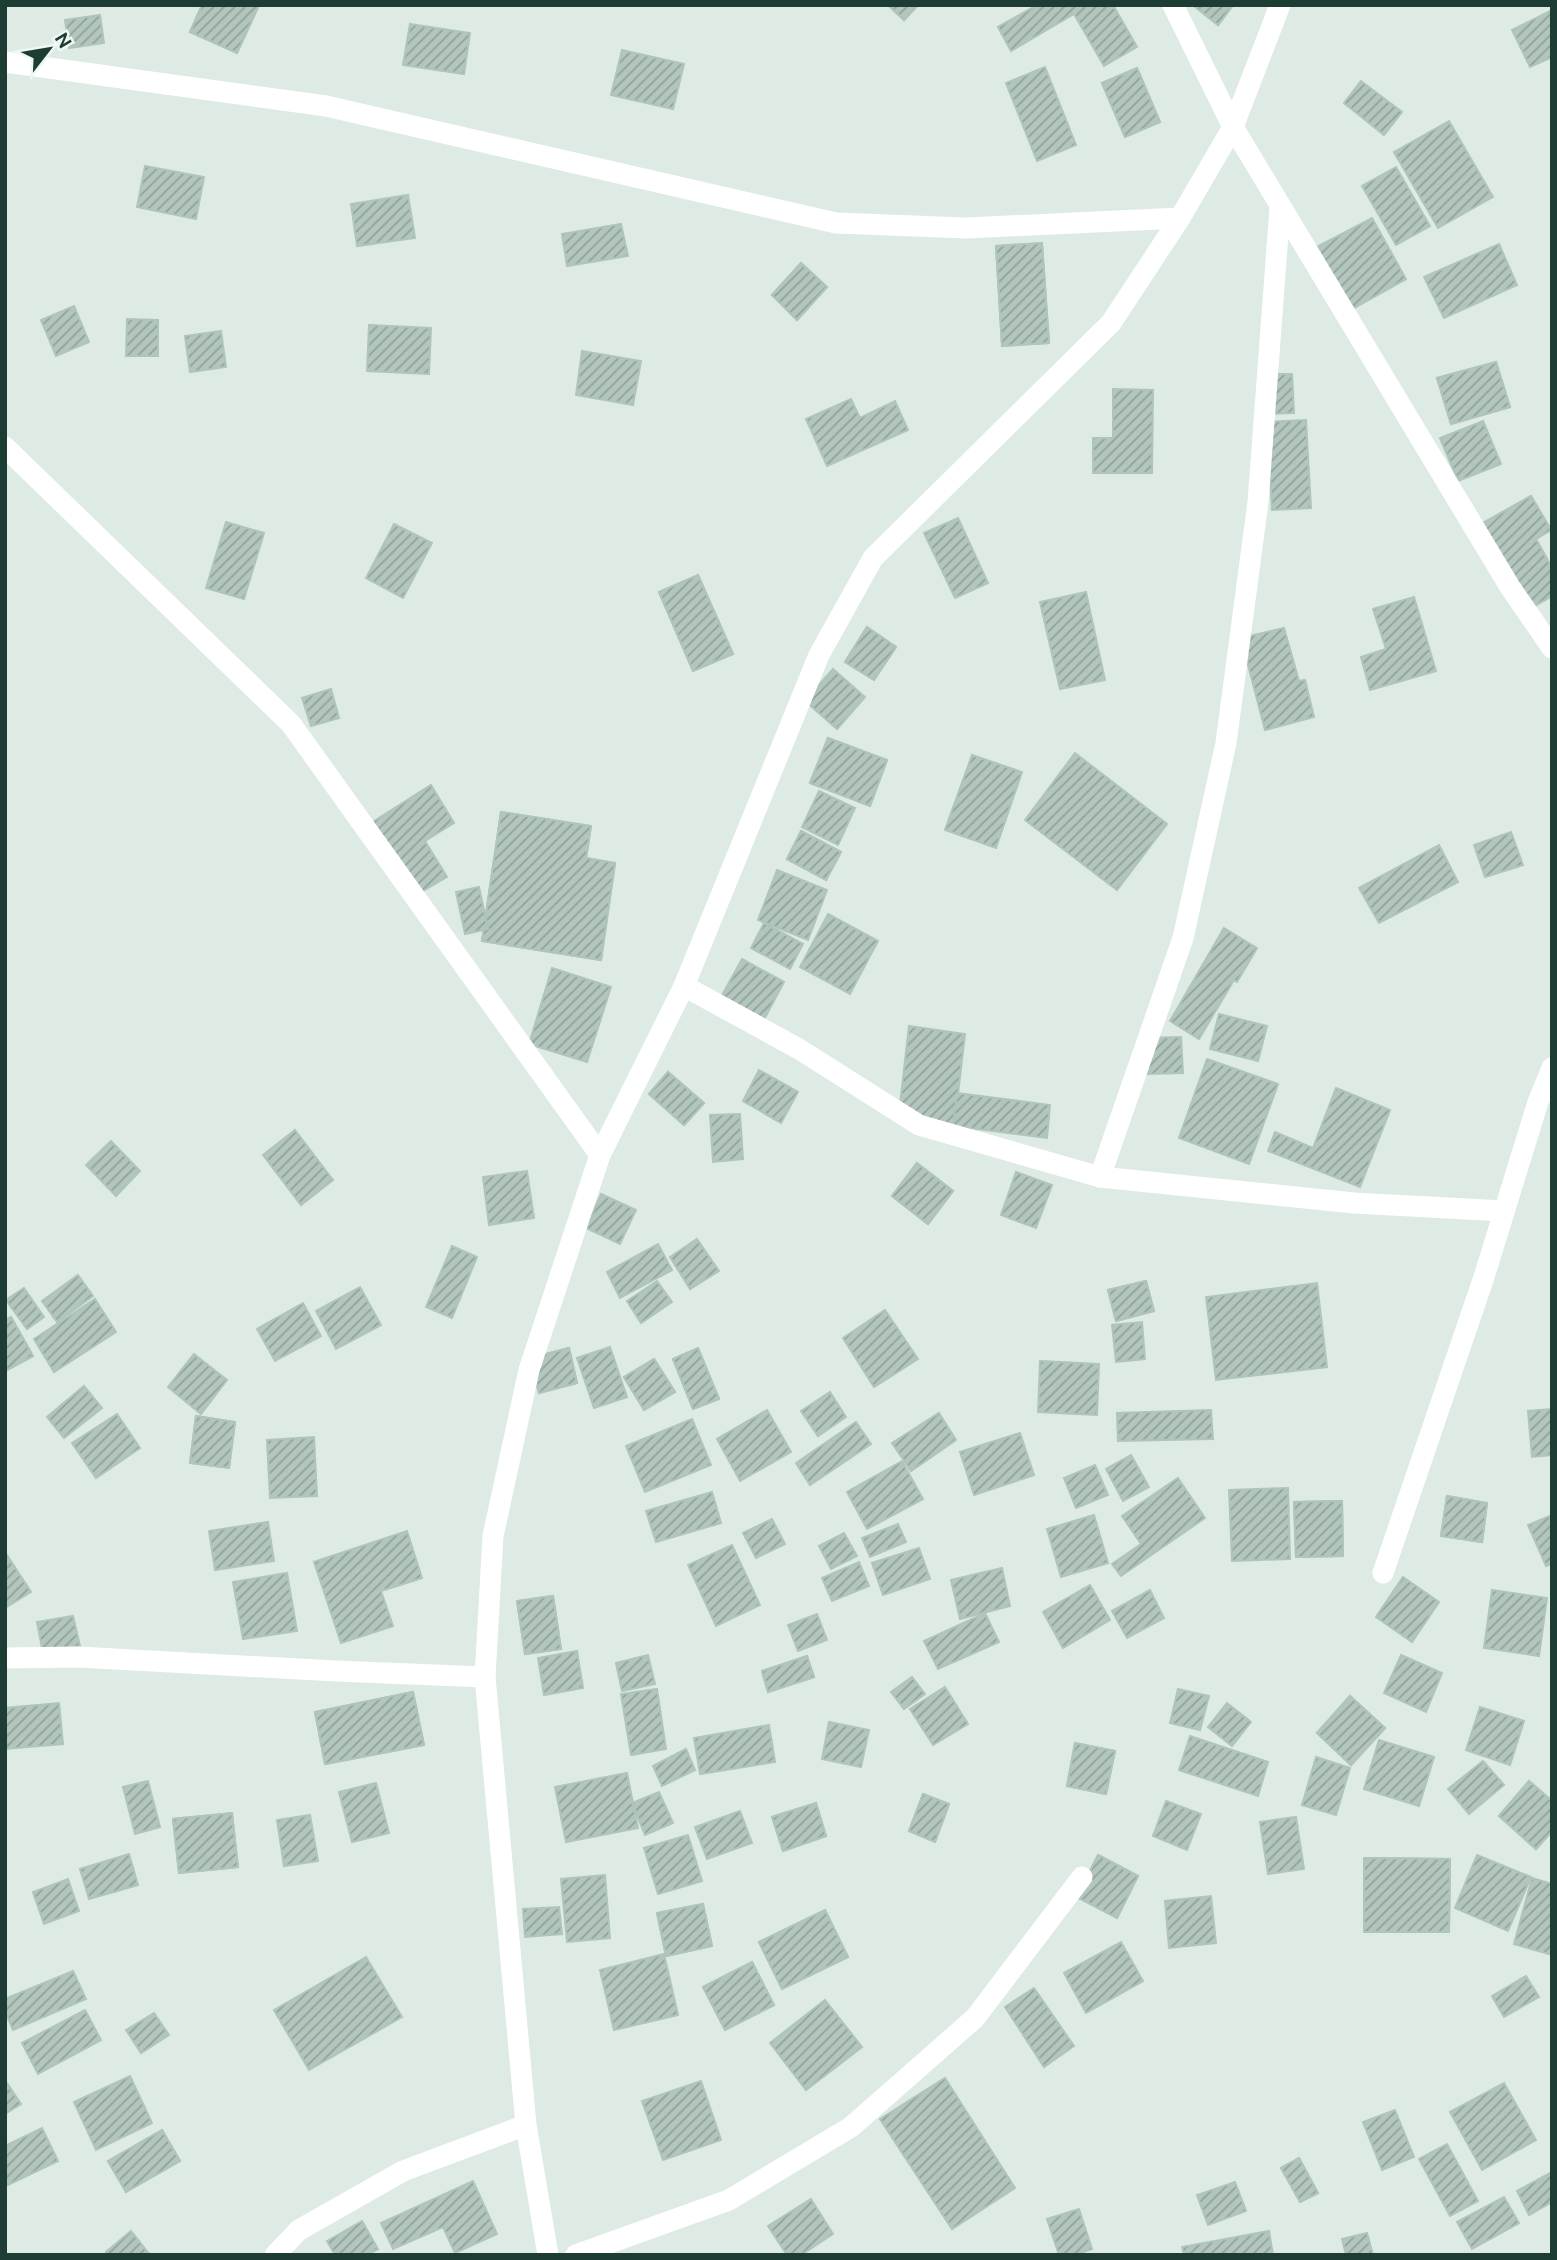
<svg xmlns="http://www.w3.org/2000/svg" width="1557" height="2260" viewBox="0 0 1557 2260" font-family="Ubuntu,sans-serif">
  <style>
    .building { fill: url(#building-hatch); stroke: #afc5bb; stroke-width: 2 }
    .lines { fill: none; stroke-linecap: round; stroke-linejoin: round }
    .minor { stroke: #fff; stroke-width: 21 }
  </style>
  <defs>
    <pattern id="building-hatch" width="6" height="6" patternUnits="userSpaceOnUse" patternTransform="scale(1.75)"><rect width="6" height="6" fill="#b2c6bd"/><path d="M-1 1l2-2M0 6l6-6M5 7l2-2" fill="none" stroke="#90a29a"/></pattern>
  </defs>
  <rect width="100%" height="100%" fill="#ddebe4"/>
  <!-- building -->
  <g class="building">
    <path d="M202,5H259L237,53L190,32Z"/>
    <path d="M202,5H259L237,53L190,32Z"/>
    <path d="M888,5H918L904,20Z"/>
    <path d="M888,5H918L904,20Z"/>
    <path d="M1037,5H1113L1137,47L1104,66L1074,14L1011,51L998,27Z"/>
    <path d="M1193,5H1233L1218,25Z"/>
    <path d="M1193,5H1233L1218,25Z"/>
    <path d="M1552,10V57L1530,67L1512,30Z"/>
    <path d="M100,15L104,43L69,48L65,20Z"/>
    <path d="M410,24L470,33L464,74L403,65Z"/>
    <path d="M622,50L684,64L673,109L611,95Z"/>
    <path d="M1045,67L1076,145L1037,161L1006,83Z"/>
    <path d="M1137,68L1160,122L1125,137L1102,83Z"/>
    <path d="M1137,68L1160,122L1125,137L1102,83Z"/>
    <path d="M1361,81L1402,112L1384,135L1344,103Z"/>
    <path d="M1449,121L1493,197L1438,228L1394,152Z"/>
    <path d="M145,166L204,177L196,219L137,207Z"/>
    <path d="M1396,167L1430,226L1396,245L1362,186Z"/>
    <path d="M408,195L415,238L357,246L351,204Z"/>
    <path d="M1372,218L1406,279L1349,311L1315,248Z"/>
    <path d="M621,224L628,256L567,266L562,234Z"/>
    <path d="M1042,243L1049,343L1002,346L996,246Z"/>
    <path d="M1042,243L1049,343L1002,346L996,246Z"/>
    <path d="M1499,244L1517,285L1444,318L1424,277Z"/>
    <path d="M801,263L827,287L797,320L772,295Z"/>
    <path d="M801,263L827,287L797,320L772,295Z"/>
    <path d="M74,306L89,342L56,356L41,320Z"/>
    <path d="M127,319L158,320V356H126Z"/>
    <path d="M369,325L431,328L429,374L367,371Z"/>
    <path d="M221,331L226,367L190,372L185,336Z"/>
    <path d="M582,351L641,361L633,405L576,395Z"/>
    <path d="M1496,362L1510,407L1451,424L1437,378Z"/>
    <path d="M1496,362L1510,407L1451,424L1437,378Z"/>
    <path d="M1261,374H1292L1294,413L1263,414Z"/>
    <path d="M1113,389L1153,390L1152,473H1093V438H1113Z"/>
    <path d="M851,399L860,418L895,401L908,430L827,466L806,419Z"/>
    <path d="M1306,420L1311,508L1272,510L1267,422Z"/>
    <path d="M1483,421L1501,464L1458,481L1440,438Z"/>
    <path d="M1531,496L1551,530L1536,539L1552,568V596L1524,612L1476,527Z"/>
    <path d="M1531,496L1551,530L1536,539L1552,568V596L1524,612L1476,527Z"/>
    <path d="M958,518L988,583L955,598L924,533Z"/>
    <path d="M226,522L264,533L244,599L206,588Z"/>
    <path d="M394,524L432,543L403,598L366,578Z"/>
    <path d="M698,575L733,654L693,671L659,592Z"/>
    <path d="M698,575L733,654L693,671L659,592Z"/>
    <path d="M1086,592L1105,680L1060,689L1040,602Z"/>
    <path d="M1414,597L1436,671L1370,690L1361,657L1386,649L1373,609Z"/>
    <path d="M867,627L896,647L874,680L845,662Z"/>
    <path d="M867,627L896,647L874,680L845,662Z"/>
    <path d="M1284,628L1299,681L1305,680L1314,717L1265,730L1241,638Z"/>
    <path d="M833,669L865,697L837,729L805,701Z"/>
    <path d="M331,689L339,718L311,726L302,698Z"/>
    <path d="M828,738L887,760L870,806L810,783Z"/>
    <path d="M828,738L887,760L870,806L810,783Z"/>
    <path d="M1075,753L1167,824L1117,890L1025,820Z"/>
    <path d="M972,755L1022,772L996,848L945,830Z"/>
    <path d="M431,785L454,823L425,841L447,877L416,895L371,823Z"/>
    <path d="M819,791L855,808L838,845L802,827Z"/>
    <path d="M501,812L591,826L586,858L615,863L601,960L482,941Z"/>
    <path d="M501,812L591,826L586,858L615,863L601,960L482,941Z"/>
    <path d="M801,831L841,852L826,880L787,859Z"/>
    <path d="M801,831L841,852L826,880L787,859Z"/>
    <path d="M1511,832L1523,865L1485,877L1474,845Z"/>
    <path d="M1439,845L1458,882L1379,923L1359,888Z"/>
    <path d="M777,870L827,890L808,940L758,920Z"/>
    <path d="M479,887L488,929L465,934L456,892Z"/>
    <path d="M828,914L878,941L850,994L800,967Z"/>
    <path d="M764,923L803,944L790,969L751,948Z"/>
    <path d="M1224,928L1257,948L1237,982L1234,980L1199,1039L1170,1021Z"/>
    <path d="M742,959L784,982L759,1029L716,1006Z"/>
    <path d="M552,968L611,987L587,1062L529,1044Z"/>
    <path d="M1219,1014L1267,1026L1258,1061L1210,1049Z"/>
    <path d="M909,1026L965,1034L954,1128L898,1122Z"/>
    <path d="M1181,1037L1183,1073L1148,1074L1146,1038Z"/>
    <path d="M1207,1059L1278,1084L1249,1164L1179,1138Z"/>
    <path d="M759,1070L798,1092L781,1123L743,1101Z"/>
    <path d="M668,1072L704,1103L684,1125L649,1094Z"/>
    <path d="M668,1072L704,1103L684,1125L649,1094Z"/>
    <path d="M1336,1088L1390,1110L1360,1187L1268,1151L1275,1132L1313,1148Z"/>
    <path d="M957,1093L1050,1105L1047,1138L953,1126Z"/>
    <path d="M740,1114L743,1159L713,1162L710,1115Z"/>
    <path d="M295,1130L333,1180L301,1205L263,1155Z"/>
    <path d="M111,1141L140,1171L116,1196L86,1165Z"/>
    <path d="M917,1163L953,1191L928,1224L892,1196Z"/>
    <path d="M917,1163L953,1191L928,1224L892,1196Z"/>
    <path d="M527,1171L534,1218L489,1225L483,1177Z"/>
    <path d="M1016,1172L1052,1185L1036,1228L1001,1215Z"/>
    <path d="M601,1194L636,1210L620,1244L586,1228Z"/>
    <path d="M697,1239L719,1271L690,1289L670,1257Z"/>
    <path d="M658,1244L672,1270L620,1298L607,1272Z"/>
    <path d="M452,1246L477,1257L452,1318L426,1307Z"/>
    <path d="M78,1275L93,1296L57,1322L42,1301Z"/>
    <path d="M657,1281L672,1302L641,1323L627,1301Z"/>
    <path d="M1146,1281L1154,1311L1116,1321L1108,1290Z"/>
    <path d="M1146,1281L1154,1311L1116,1321L1108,1290Z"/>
    <path d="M1317,1283L1327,1367L1216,1380L1206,1297Z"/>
    <path d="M360,1287L381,1325L336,1349L316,1311Z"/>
    <path d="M24,1288L44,1317L27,1329L6,1300Z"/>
    <path d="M95,1299L116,1332L54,1372L34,1339Z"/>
    <path d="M303,1303L321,1336L275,1361L257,1329Z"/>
    <path d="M885,1310L918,1359L874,1387L843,1338Z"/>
    <path d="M11,1317L33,1356L5,1371V1320Z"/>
    <path d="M11,1317L33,1356L5,1371V1320Z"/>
    <path d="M1142,1322L1145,1359L1116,1362L1112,1325Z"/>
    <path d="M610,1347L627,1397L594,1408L577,1358Z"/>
    <path d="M569,1348L577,1383L539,1393L530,1358Z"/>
    <path d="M569,1348L577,1383L539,1393L530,1358Z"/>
    <path d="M698,1348L719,1399L693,1409L673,1359Z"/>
    <path d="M698,1348L719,1399L693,1409L673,1359Z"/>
    <path d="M194,1354L227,1380L201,1414L168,1387Z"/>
    <path d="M654,1359L675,1392L644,1410L624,1377Z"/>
    <path d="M654,1359L675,1392L644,1410L624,1377Z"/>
    <path d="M1040,1361L1099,1364L1097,1415L1038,1412Z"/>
    <path d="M84,1386L102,1408L64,1438L47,1417Z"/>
    <path d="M830,1392L846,1417L818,1436L801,1411Z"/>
    <path d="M1552,1409V1455L1532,1457L1528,1411Z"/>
    <path d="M767,1410L791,1452L740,1481L717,1439Z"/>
    <path d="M1211,1410L1213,1439L1118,1441L1117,1413Z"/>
    <path d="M939,1413L956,1440L911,1471L892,1443Z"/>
    <path d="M117,1414L140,1448L96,1478L72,1443Z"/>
    <path d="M196,1416L235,1422L229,1468L190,1463Z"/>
    <path d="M196,1416L235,1422L229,1468L190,1463Z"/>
    <path d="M692,1419L711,1465L645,1492L626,1446Z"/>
    <path d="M856,1422L871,1444L810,1485L796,1463Z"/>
    <path d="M1020,1433L1034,1475L974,1495L960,1452Z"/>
    <path d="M314,1437L317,1496L270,1498L267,1440Z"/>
    <path d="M1131,1455L1149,1487L1123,1501L1106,1469Z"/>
    <path d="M902,1461L923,1499L867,1529L847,1492Z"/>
    <path d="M1095,1465L1108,1495L1076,1508L1064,1478Z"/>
    <path d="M1178,1478L1205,1518L1121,1576L1112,1564L1141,1544L1122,1516Z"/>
    <path d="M1288,1488L1290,1559L1232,1561L1229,1490Z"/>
    <path d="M712,1492L721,1523L656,1542L646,1511Z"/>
    <path d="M1447,1496L1487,1503L1482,1542L1441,1536Z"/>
    <path d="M1447,1496L1487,1503L1482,1542L1441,1536Z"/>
    <path d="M1342,1501L1343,1556L1296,1557L1294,1502Z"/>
    <path d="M1342,1501L1343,1556L1296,1557L1294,1502Z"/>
    <path d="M1094,1515L1108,1563L1061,1577L1047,1529Z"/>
    <path d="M1552,1515V1564L1546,1566L1528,1525Z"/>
    <path d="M772,1519L785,1544L756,1558L743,1533Z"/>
    <path d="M268,1522L274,1561L215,1570L209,1531Z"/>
    <path d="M898,1524L906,1542L870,1557L862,1538Z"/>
    <path d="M407,1531L422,1578L381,1591L393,1626L341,1643L314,1562Z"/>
    <path d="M844,1533L857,1556L831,1569L819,1546Z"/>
    <path d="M732,1545L760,1605L716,1626L688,1565Z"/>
    <path d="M919,1548L930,1579L883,1595L872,1563Z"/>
    <path d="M5,1552L31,1592L5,1608Z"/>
    <path d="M859,1562L869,1586L832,1601L822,1578Z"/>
    <path d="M1002,1568L1010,1606L960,1619L951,1580Z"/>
    <path d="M287,1573L297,1631L243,1639L233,1582Z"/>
    <path d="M1403,1577L1439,1602L1412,1642L1376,1617Z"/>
    <path d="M1090,1585L1110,1620L1063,1648L1043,1612Z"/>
    <path d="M1150,1590L1164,1618L1127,1638L1112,1611Z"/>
    <path d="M1492,1590L1547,1598L1539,1656L1484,1648Z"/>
    <path d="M553,1596L561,1649L525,1654L517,1601Z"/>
    <path d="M553,1596L561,1649L525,1654L517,1601Z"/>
    <path d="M985,1613L999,1642L938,1669L924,1641Z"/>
    <path d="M817,1614L827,1640L798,1651L788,1625Z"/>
    <path d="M73,1616L80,1646L43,1653L37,1622Z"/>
    <path d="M577,1651L583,1688L544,1695L538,1658Z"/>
    <path d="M648,1655L655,1684L622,1691L616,1663Z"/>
    <path d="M1401,1655L1442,1673L1426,1712L1384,1693Z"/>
    <path d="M807,1656L814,1677L768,1692L762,1671Z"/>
    <path d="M807,1656L814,1677L768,1692L762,1671Z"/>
    <path d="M912,1677L925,1694L904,1709L891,1692Z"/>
    <path d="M945,1687L968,1724L933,1745L910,1709Z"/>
    <path d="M657,1689L666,1749L631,1755L621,1694Z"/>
    <path d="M1178,1689L1209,1696L1200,1730L1170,1723Z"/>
    <path d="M413,1692L424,1745L325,1764L315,1712Z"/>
    <path d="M413,1692L424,1745L325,1764L315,1712Z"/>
    <path d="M1350,1696L1385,1728L1351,1765L1317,1733Z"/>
    <path d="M1350,1696L1385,1728L1351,1765L1317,1733Z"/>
    <path d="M59,1703L63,1744L5,1749V1708Z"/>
    <path d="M1227,1703L1251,1722L1232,1746L1208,1727Z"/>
    <path d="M1480,1707L1524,1721L1510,1765L1466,1750Z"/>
    <path d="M829,1722L869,1730L861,1767L822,1759Z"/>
    <path d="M769,1725L775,1762L700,1774L694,1738Z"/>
    <path d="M1190,1736L1268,1762L1258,1796L1179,1770Z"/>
    <path d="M1379,1740L1434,1757L1419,1806L1364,1789Z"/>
    <path d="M1075,1743L1115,1751L1106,1794L1067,1786Z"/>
    <path d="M1075,1743L1115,1751L1106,1794L1067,1786Z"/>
    <path d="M686,1749L695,1770L662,1786L653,1766Z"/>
    <path d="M1316,1757L1350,1768L1336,1815L1302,1805Z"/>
    <path d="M1483,1761L1504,1785L1469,1814L1448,1789Z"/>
    <path d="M627,1773L638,1828L566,1842L555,1787Z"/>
    <path d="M148,1781L160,1827L135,1834L123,1787Z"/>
    <path d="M1529,1781L1552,1801V1831L1536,1849L1499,1816Z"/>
    <path d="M1529,1781L1552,1801V1831L1536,1849L1499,1816Z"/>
    <path d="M376,1783L389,1833L352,1842L339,1792Z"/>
    <path d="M659,1792L673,1823L645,1835L632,1803Z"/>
    <path d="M923,1794L949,1804L935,1842L909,1831Z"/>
    <path d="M923,1794L949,1804L935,1842L909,1831Z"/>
    <path d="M1166,1801L1201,1814L1187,1850L1153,1836Z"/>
    <path d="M816,1803L826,1836L783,1851L772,1817Z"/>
    <path d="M816,1803L826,1836L783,1851L772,1817Z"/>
    <path d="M740,1811L752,1843L707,1859L695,1827Z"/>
    <path d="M232,1813L238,1867L179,1873L173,1819Z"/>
    <path d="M232,1813L238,1867L179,1873L173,1819Z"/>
    <path d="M310,1815L318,1861L284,1866L277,1820Z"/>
    <path d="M1296,1817L1304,1869L1268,1874L1260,1822Z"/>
    <path d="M688,1835L702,1881L658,1894L644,1848Z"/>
    <path d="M129,1854L138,1885L89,1899L80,1869Z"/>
    <path d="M1098,1855L1138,1876L1117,1918L1077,1897Z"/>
    <path d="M1098,1855L1138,1876L1117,1918L1077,1897Z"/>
    <path d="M1477,1855L1531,1877L1508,1931L1455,1908Z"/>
    <path d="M1364,1858L1450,1859L1449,1932H1364Z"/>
    <path d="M1364,1858L1450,1859L1449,1932H1364Z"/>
    <path d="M605,1875L610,1938L567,1942L561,1879Z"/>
    <path d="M1532,1878L1552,1884V1955L1514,1944Z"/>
    <path d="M68,1879L79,1911L44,1924L33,1892Z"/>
    <path d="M1211,1896L1216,1943L1169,1948L1165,1901Z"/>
    <path d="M703,1904L712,1946L666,1956L657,1913Z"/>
    <path d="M703,1904L712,1946L666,1956L657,1913Z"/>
    <path d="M559,1907L562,1934L525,1937L523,1909Z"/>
    <path d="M825,1910L848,1957L782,1989L759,1942Z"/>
    <path d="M825,1910L848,1957L782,1989L759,1942Z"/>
    <path d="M1121,1942L1143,1981L1086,2013L1064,1973Z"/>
    <path d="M664,1954L678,2015L614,2030L600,1970Z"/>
    <path d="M366,1957L402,2017L309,2070L274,2010Z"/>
    <path d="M752,1962L774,2005L725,2030L703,1987Z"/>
    <path d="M752,1962L774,2005L725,2030L703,1987Z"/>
    <path d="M73,1971L86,1999L13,2030L5,2011V1999Z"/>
    <path d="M1526,1976L1539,1997L1504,2017L1492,1996Z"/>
    <path d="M1034,1988L1074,2046L1044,2067L1005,2007Z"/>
    <path d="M825,2000L862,2047L806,2090L770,2043Z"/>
    <path d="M85,2010L101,2040L38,2074L22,2043Z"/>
    <path d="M154,2013L169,2035L141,2053L126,2030Z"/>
    <path d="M130,2076L152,2123L96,2150L74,2102Z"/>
    <path d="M945,2078L1015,2188L952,2229L880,2119Z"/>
    <path d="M5,2080L21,2104L5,2114Z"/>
    <path d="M701,2081L721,2140L663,2160L642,2101Z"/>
    <path d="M1504,2083L1536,2140L1482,2170L1450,2112Z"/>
    <path d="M1395,2110L1414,2157L1382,2170L1363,2122Z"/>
    <path d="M42,2128L58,2161L8,2185L5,2179V2146Z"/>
    <path d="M162,2130L180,2161L126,2192L108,2161Z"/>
    <path d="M162,2130L180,2161L126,2192L108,2161Z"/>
    <path d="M1447,2144L1478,2201L1450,2216L1419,2159Z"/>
    <path d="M1299,2158L1318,2193L1300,2202L1281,2168Z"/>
    <path d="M1299,2158L1318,2193L1300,2202L1281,2168Z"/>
    <path d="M1552,2172V2202L1529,2215L1517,2191Z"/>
    <path d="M473,2181L497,2234L455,2253L443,2227L393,2249L381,2223Z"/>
    <path d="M1235,2182L1246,2211L1208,2225L1197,2195Z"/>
    <path d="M1504,2197L1519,2223L1472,2249L1457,2222Z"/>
    <path d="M811,2199L833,2234L801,2255H787L768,2226Z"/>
    <path d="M1079,2209L1092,2249L1074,2255H1059L1047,2219Z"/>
    <path d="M362,2221L378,2249L367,2255H335L327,2241Z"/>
    <path d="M131,2231L150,2255H108L106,2252Z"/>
    <path d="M1269,2231L1273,2255H1184L1182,2247Z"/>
    <path d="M1367,2233L1373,2255H1346L1342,2239Z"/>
  </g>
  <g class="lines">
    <!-- minor -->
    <g class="minor">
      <path d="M1173,5L1233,127L1510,587L1552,648"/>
      <path d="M5,62L326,106L836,223L966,228L1180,218"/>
      <path d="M5,447L291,724L600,1155"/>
      <path d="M684,986L799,1049L919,1125L1100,1177L1354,1203L1504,1211"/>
      <path d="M1100,1177L1183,938L1226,743L1258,502L1280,207"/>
      <path d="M1383,1573L1484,1277L1538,1102L1552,1068"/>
      <path d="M5,1658L79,1657L336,1671L485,1677"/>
      <path d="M275,2255L299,2230L403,2171L526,2125"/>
      <path d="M548,2255L526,2125L485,1677L493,1536L529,1370L600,1155L684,986L819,655L873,558L1111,323L1180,218L1233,127L1280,5"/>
      <path d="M576,2255L729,2200L851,2127L975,2018L1082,1877"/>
    </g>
  </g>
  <!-- border -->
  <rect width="1557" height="2260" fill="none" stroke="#1d3c33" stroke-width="14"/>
  <!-- north arrow -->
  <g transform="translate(49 49) rotate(59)" stroke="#eef8f2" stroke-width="5" paint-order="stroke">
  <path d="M0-5L12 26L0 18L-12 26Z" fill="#1d3c33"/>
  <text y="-10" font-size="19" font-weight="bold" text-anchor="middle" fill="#1d3c33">N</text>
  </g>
</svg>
